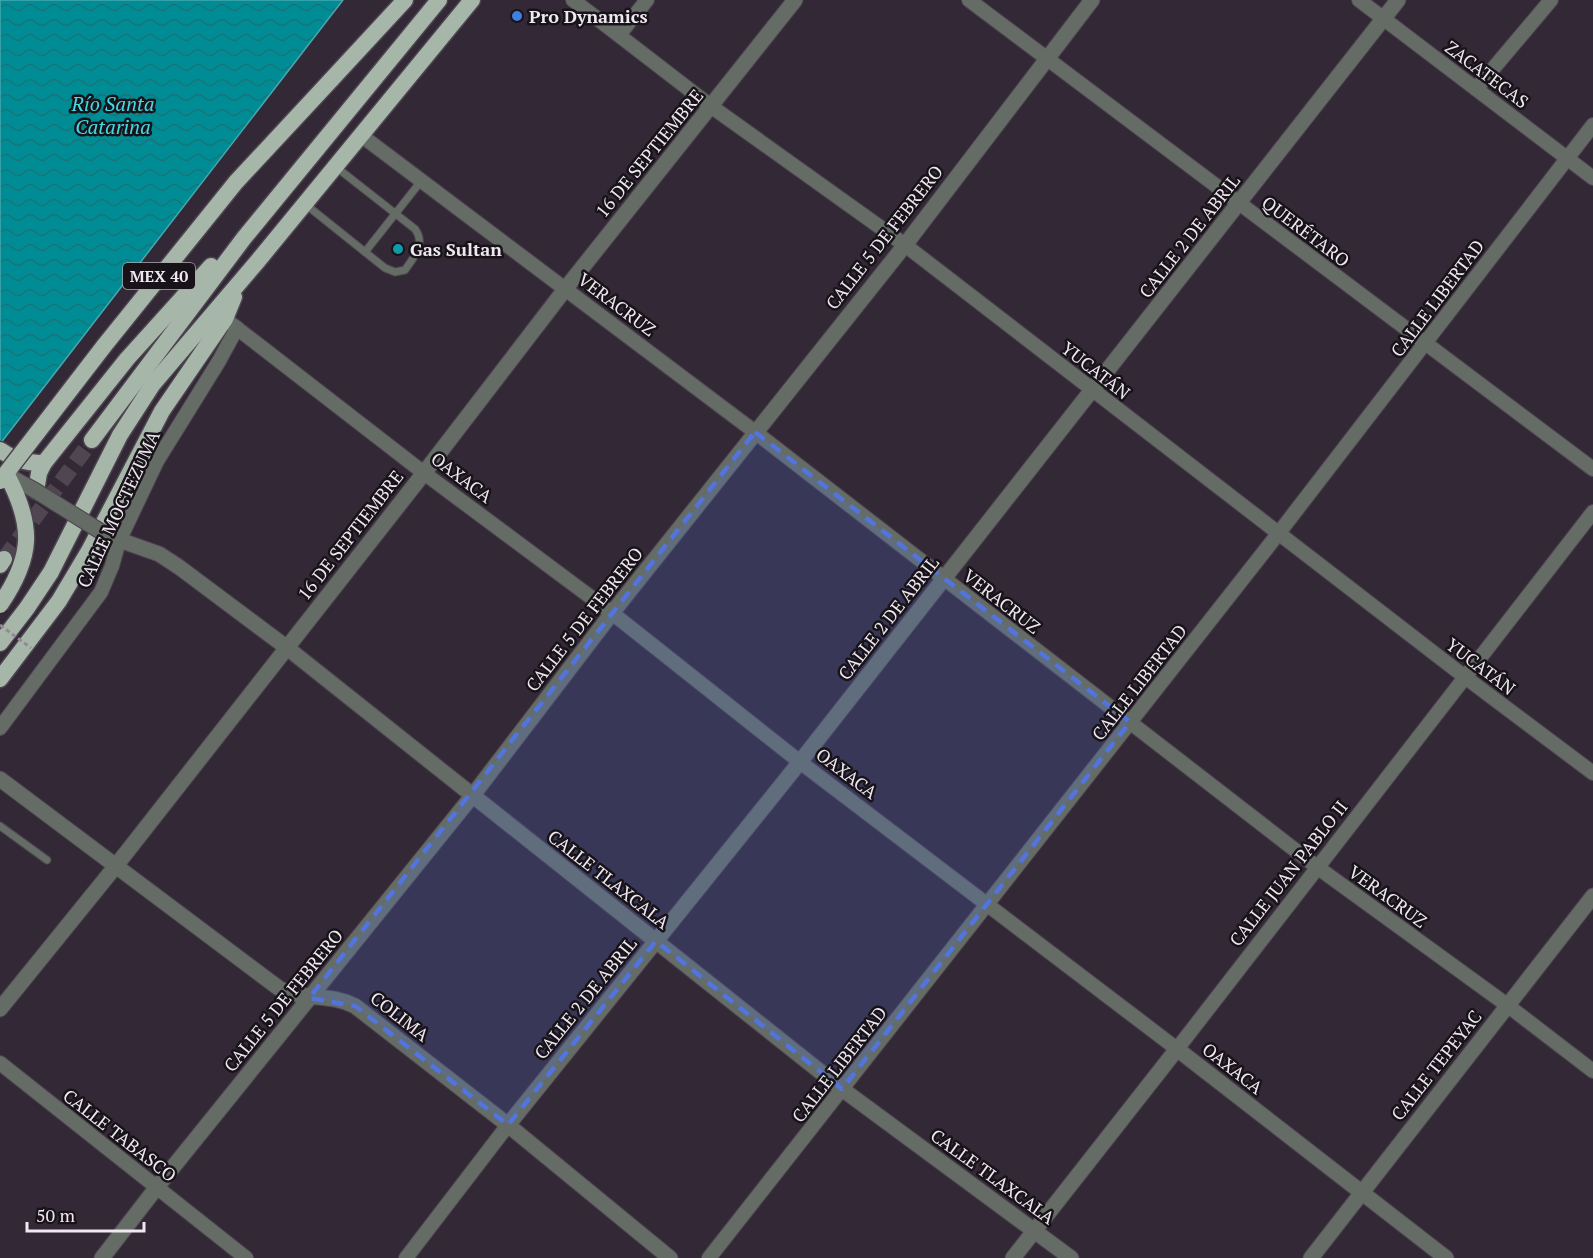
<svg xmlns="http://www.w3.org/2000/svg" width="1593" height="1258" viewBox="0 0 1593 1258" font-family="'PT Serif',serif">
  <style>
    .water { fill: url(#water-waves); stroke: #48a8b0; stroke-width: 1.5 }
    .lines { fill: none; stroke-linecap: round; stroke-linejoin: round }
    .trunk-tunnel { stroke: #4f4652; stroke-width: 16; stroke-dasharray: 16 8; stroke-linecap: butt }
    .service-casing { stroke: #4d4450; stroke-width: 9 }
    .minor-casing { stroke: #4d4450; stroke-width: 16 }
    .tertiary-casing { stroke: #4d4450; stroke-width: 17 }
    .trunk-casing { stroke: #4d4450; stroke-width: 19 }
    .service { stroke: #656c66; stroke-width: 7 }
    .minor { stroke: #656c66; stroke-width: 14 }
    .tertiary { stroke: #656c66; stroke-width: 15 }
    .trunk { stroke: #a6b6a9; stroke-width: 16 }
    .tertiary-bridge-casing { stroke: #4d4450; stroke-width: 17; stroke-linecap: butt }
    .trunk-bridge-casing { stroke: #4d4450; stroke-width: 19; stroke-linecap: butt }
    .path-bridge { stroke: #938a95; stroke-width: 3; stroke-dasharray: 4.5 3; stroke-linecap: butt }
    .tertiary-bridge { stroke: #656c66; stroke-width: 15 }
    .trunk-bridge { stroke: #a6b6a9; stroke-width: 16 }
    .marked { fill: #5274de; fill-opacity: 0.2; stroke: #5274de; stroke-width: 4.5; stroke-dasharray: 12 8; stroke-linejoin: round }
    .shop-dot { fill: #3f7fe0; stroke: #181319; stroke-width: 2 }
    .culture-dot { fill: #0f9aa8; stroke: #181319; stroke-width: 2 }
    .labels { text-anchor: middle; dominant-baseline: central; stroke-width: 5; stroke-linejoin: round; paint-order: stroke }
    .shield { fill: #181319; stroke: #aea8b0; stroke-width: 1.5 }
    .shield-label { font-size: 16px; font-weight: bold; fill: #efe8f1 }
    .poi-label { font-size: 18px; font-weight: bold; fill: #efe8f1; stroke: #181319; text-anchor: start }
    .street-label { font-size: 18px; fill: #efe8f1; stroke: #181319 }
    .water-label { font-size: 20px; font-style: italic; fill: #43dae4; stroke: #181319 }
  </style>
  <defs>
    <pattern id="water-waves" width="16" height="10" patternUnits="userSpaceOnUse" patternTransform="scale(1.5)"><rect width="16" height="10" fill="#008c94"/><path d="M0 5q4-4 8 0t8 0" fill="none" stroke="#197479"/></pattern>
  </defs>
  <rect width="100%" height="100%" fill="#332936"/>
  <!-- water -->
  <path class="water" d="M0,0H343L0,444Z"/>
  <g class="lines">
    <!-- trunk-tunnel -->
    <path class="trunk-tunnel" d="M4,559L92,440"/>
    <defs>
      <g id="service">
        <path d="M305,204L385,268L395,272L405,270C414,257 426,244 415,229L336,167"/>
        <path d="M365,252L422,180"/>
        <path d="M0,826L47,860"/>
      </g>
      <g id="minor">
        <path d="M573,0L712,107L905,245L1465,677L1593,773"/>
        <path d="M969,0L1593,469"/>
        <path d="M1359,0L1593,178"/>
        <path d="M619,35L647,0"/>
        <path d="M1476,89L1551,0"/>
        <path d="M362,136L755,432L1317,867L1507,1005L1593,1071"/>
        <path d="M225,319L424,473L612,613L800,762L1177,1049L1593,512"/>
        <path d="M0,728L101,592L112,566L119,541L157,461L219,361L237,328"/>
        <path d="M0,1063L246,1258"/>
        <path d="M406,1258L508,1125"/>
        <path d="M709,1258L1278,534L1593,125"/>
      </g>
      <g id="tertiary">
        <path d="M108,536L159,554L179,567L286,647L842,1089L1071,1258"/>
        <path d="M0,779L280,989C308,1001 329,993 355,1006L508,1125L670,1258"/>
        <path d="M0,1009L115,867L424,473L566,288L795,0"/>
        <path d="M508,1125L800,762L1398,0"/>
        <path d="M102,1258L157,1187L473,795L612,613L905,245L1092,0"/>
        <path d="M1013,1258L1177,1049L1446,1258"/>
        <path d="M1311,1258L1593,896"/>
      </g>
      <g id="trunk">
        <path d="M330,81L405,0"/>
        <path d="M92,440L244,238L439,0"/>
        <path d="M0,450C14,460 27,464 44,463"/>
        <path d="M36,491L39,473L44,463L127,359L211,266"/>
        <path d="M0,565L4,559"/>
        <path d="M0,643L27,608L51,572L120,435L153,384L257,262L472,0"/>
        <path d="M0,679L59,601L90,549L162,411L225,319L234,297"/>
      </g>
    </defs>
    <!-- service casing -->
    <use href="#service" class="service-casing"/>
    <!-- minor casing -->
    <use href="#minor" class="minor-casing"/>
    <!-- tertiary casing -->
    <use href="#tertiary" class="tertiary-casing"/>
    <!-- trunk casing -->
    <use href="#trunk" class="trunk-casing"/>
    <!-- service -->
    <use href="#service" class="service"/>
    <!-- minor -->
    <use href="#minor" class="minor"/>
    <!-- tertiary -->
    <use href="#tertiary" class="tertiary"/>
    <!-- trunk -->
    <use href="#trunk" class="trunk"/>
    <defs>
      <path id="tertiary-bridge" d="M7,475L36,491L108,536"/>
      <g id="trunk-bridge">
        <path d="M0,481L104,346L236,182L330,81"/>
        <path d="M0,605C33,557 34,526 7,475"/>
      </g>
    </defs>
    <!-- tertiary-bridge casing -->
    <use href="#tertiary-bridge" class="tertiary-bridge-casing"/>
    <!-- trunk-bridge casing -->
    <use href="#trunk-bridge" class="trunk-bridge-casing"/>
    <!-- path-bridge -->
    <path class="path-bridge" d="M0,625L31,648"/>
    <!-- tertiary-bridge -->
    <use href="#tertiary-bridge" class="tertiary-bridge"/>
    <!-- trunk-bridge -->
    <use href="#trunk-bridge" class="trunk-bridge"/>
  </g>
  <!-- marked area -->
  <path class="marked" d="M755,432L1130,722L842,1089L656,941L508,1125L355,1006L309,998Z"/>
  <!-- markers -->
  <circle class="shop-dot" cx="517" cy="16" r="6"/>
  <circle class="culture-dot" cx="398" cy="249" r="6"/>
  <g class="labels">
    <!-- shield labels -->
    <rect class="shield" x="123" y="263" width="72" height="26" rx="4.5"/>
    <g class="shield-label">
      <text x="159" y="276">MEX 40</text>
    </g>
    <!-- poi labels -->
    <g class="poi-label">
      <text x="529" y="16">Pro Dynamics</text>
      <text x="410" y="249">Gas Sultan</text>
    </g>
    <!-- street labels -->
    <g class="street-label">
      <text transform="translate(1487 74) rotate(37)">ZACATECAS</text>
      <text transform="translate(649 153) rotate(-51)">16 DE SEPTIEMBRE</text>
      <text transform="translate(1306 231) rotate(37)">QUERÉTARO</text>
      <text transform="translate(1189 236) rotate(-52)">CALLE 2 DE ABRIL</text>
      <text transform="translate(884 237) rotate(-52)">CALLE 5 DE FEBRERO</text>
      <text transform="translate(1437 298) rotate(-53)">CALLE LIBERTAD</text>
      <text transform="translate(617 304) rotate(37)">VERACRUZ</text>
      <text transform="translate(1096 370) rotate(38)">YUCATÁN</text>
      <text transform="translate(462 477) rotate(37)">OAXACA</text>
      <text transform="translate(118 509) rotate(-65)">CALLE MOCTEZUMA</text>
      <text transform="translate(350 535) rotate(-52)">16 DE SEPTIEMBRE</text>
      <text transform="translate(1002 601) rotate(38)">VERACRUZ</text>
      <text transform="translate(888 618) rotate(-52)">CALLE 2 DE ABRIL</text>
      <text transform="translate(584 619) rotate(-52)">CALLE 5 DE FEBRERO</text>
      <text transform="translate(1481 666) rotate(37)">YUCATÁN</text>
      <text transform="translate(1139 682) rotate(-52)">CALLE LIBERTAD</text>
      <text transform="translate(847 773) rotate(37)">OAXACA</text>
      <text transform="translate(1288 873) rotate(-52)">CALLE JUAN PABLO II</text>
      <text transform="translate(609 879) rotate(38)">CALLE TLAXCALA</text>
      <text transform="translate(1388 896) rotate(36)">VERACRUZ</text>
      <text transform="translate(585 998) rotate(-51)">CALLE 2 DE ABRIL</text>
      <text transform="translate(283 1000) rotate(-51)">CALLE 5 DE FEBRERO</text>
      <text transform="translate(400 1016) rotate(38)">COLIMA</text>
      <text transform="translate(839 1064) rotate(-52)">CALLE LIBERTAD</text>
      <text transform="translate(1436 1065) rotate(-52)">CALLE TEPEYAC</text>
      <text transform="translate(1233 1068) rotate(38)">OAXACA</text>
      <text transform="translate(120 1135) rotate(38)">CALLE TABASCO</text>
      <text transform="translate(993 1176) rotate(36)">CALLE TLAXCALA</text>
    </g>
    <!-- water labels -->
    <g class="water-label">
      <text x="113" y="103">Río Santa<tspan x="113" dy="23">Catarina</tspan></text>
    </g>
  </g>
  <!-- scale -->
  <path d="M27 1222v9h117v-9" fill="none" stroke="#efe8f1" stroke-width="3"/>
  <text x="36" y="1222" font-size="18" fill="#efe8f1" stroke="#181319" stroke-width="4.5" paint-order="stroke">50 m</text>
</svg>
